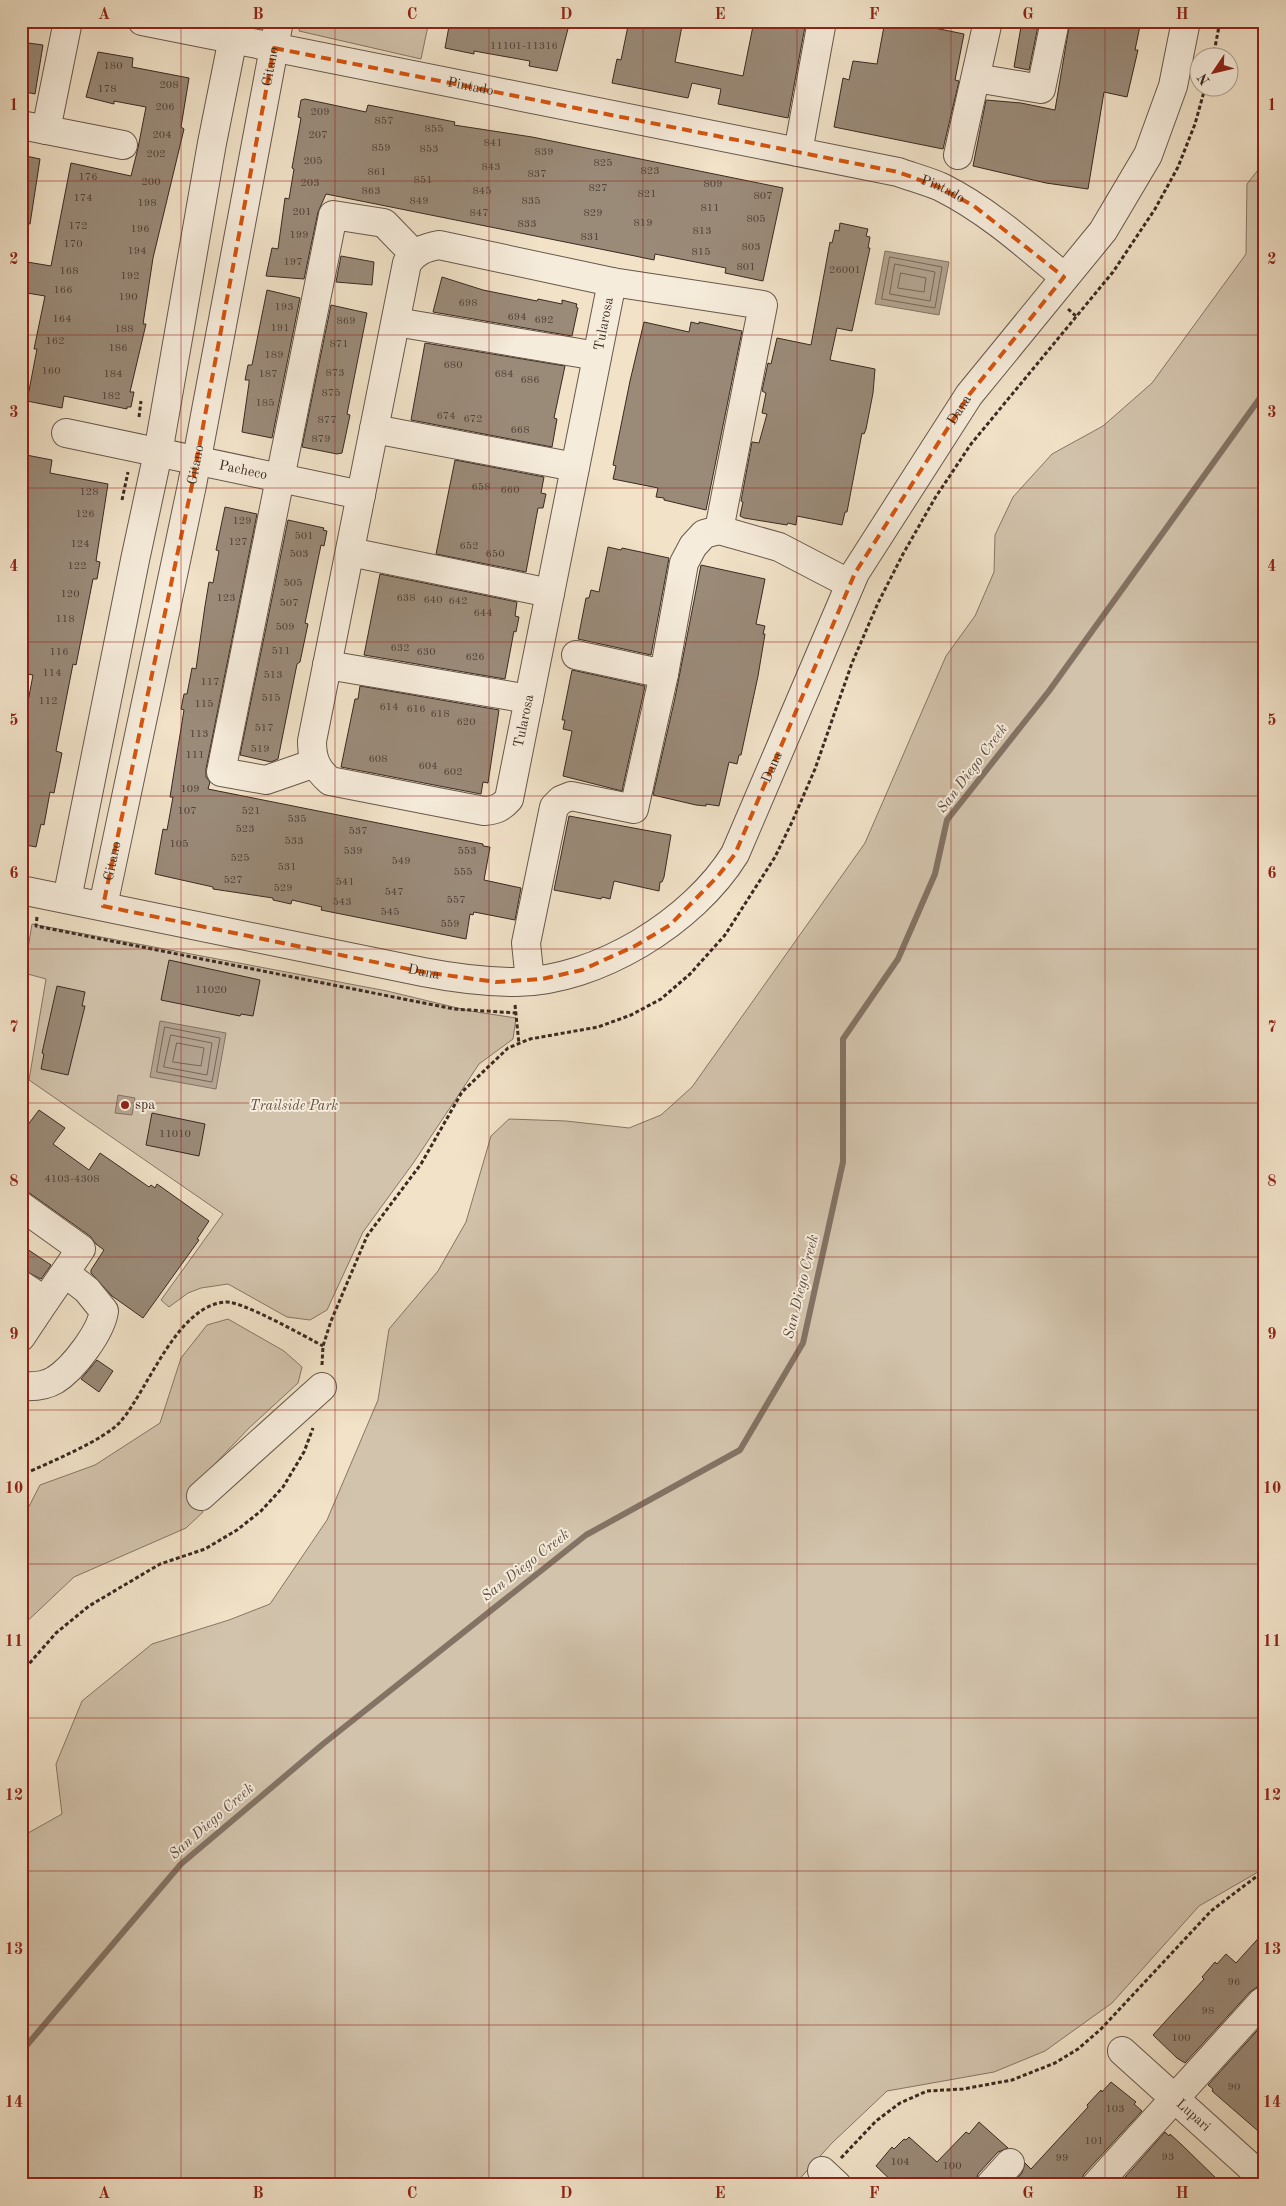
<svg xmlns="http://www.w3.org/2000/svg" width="1286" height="2206" viewBox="0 0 1286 2206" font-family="'Old Standard TT',serif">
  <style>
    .green { fill: #d2c3ac; stroke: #867667 }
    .water { fill: #b3a390; stroke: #837364 }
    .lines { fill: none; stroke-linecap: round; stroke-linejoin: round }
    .shore { stroke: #776659; stroke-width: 1 }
    .stream { stroke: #837364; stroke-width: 6 }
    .building { fill: #9a8a78; stroke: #3b2a22 }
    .minor-casing { stroke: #68584c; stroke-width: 30 }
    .path { stroke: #3b2a22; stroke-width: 3; stroke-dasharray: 4 2.5; stroke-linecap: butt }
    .minor { stroke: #f6ecdb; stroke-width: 28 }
    .marked { fill: none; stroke: #d7540e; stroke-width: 4; stroke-dasharray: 10 6; stroke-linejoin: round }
    .grid { fill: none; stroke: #8f2418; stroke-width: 1; stroke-opacity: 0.55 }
    .poi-dot { fill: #8f2418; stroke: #f6ecdb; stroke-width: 2 }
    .labels { text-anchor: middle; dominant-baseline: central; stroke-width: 4; stroke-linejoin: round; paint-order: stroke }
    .number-label { font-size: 11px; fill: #534238 }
    .street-label { font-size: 14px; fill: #3b2a22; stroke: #f6ecdb }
    .poi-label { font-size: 14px; fill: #3b2a22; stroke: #f6ecdb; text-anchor: start }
    .park-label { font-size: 14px; font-style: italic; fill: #615044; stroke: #f6ecdb }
    .water-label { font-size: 15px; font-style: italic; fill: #5f4e43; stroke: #f6ecdb }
    .neatline { fill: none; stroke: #8f2418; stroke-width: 2 }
    .grid-label { font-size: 16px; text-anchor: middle; font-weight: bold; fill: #8f2418 }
  </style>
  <rect width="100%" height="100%" fill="#f1e2c8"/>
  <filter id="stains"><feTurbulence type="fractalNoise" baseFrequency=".004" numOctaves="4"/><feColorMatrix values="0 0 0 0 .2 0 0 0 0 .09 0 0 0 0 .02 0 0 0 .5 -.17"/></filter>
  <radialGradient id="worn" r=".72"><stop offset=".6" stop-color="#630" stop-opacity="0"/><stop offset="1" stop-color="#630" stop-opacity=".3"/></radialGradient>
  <!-- green -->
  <g class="green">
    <path d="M301,21H429L421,59L299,31Z"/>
    <path d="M1265,161V1868L1199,1906L1112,2003L1045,2051L994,2072L887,2091L832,2143L794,2185H21V1837L62,1814L56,1764L82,1701L152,1644L229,1620L270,1604L327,1520L378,1400L389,1329L438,1271L466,1222L491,1136L509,1119L566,1121L629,1128L661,1115L692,1087L865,843L946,656L975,616L994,572L995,535L1013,497L1052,454L1103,426L1152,383L1246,254L1247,184Z"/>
    <path d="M32,924L387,991L470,1011L516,1018L513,1039L479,1064L414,1162L363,1232L327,1310L310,1320L287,1317L228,1284L201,1288L188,1293L169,1307L161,1300L223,1214L29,1080L46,979L24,973Z"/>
    <path d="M228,1319L284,1351L302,1367L298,1383L249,1428L194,1486L203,1512L186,1528L74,1577L21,1627V1522L40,1485L95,1465L160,1423L181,1358L207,1325Z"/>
  </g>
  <!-- water -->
  <g class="water">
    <path d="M885,251L949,262L939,315L875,304Z"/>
    <path d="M160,1021L226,1033L216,1089L150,1077Z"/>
    <path d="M118,1095L135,1098L132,1115L115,1113Z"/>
  </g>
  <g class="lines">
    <!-- shore -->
    <g class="shore">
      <path d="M890,257L942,267L935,308L882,299Z"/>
      <path d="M895,264L935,272L930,301L890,294Z"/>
      <path d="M901,273L926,278L924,292L898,288Z"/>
      <path d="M165,1027L220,1038L212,1082L157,1072Z"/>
      <path d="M171,1035L212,1043L207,1075L164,1067Z"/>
      <path d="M177,1043L204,1048L201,1066L173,1062Z"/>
    </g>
    <!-- stream -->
    <path class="stream" d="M21,2052L181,1864L323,1744L586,1535L740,1450L803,1343L843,1162V1039L898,959L935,874L947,820L1049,691L1265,391"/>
  </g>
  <!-- building -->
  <g class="building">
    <path d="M450,21H570L557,71L529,66L530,61L474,51V54L445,48Z"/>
    <path d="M629,21H683L675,62L743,76L754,21H806L788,118L718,104L721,89L692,83L688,98L612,83L617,59L621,60Z"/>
    <path d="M885,21H900L964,34L955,80L959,81L943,149L834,127L843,78L849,80L853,61L877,64Z"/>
    <path d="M1022,21H1039L1029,70L1014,67Z"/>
    <path d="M1070,21H1141L1135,50H1138L1127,97L1104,92L1088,189L1046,183L973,166L986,100L1021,103L1055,110Z"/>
    <path d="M21,42L43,45L35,94L21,91Z"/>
    <path d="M98,52L133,58L132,67L189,78L181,127L184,129L153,258L143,324H146L130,392H134L131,407H127V409L64,396L62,408L27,401L37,349H34L45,296L21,292V261L51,266L71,163L131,176L138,148L146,107L114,101V104L86,97Z"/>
    <path d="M305,99L366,112L368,105L455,122L454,125L532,137L783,188L763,281L725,273L726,268L655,254L654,260L635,256L326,194L318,212L304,279L266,276L272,248L278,249L285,198L289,199L294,169L292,168L301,118L298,117L301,100Z"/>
    <path d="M21,155L40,159L30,224L21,223Z"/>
    <path d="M840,223L868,229L866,236L870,237L868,248H870L852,331L837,328L830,360L875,369L873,393L866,429L864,434L862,433L847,512H845L842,525L797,516L796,525L788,523L787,525L744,518L740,516L743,502L741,501L752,442L759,443L767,414L762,413L766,393L762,391L768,363L771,364L777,338L811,345L830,242L832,243L835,230L839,231Z"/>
    <path d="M341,256L374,262L372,285L336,282Z"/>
    <path d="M442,277L483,290L537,301L538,299L562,304V300L577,304L576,307L578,308L572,336L433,312Z"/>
    <path d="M267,290L300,298L272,438L242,432L249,383V380H245L248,365H252Z"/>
    <path d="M331,305L367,313L347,414L350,415L342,453L337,454L302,447Z"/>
    <path d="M644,322L689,332L691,322L699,324V322L742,331L706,510L664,500V498L656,497L658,488L613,479L616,466L613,465L630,381Z"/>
    <path d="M425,343L565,366L554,418L557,419L552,447L411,420Z"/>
    <path d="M21,454L52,460L50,473L108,484L96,561L100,562L97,579H93L76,665L73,664L56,751L62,753L54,793L50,792L44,825L41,824L36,847L21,844V739L33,675L21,673Z"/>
    <path d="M455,460L544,477L541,493L546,494L543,508H538L526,572L436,554Z"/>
    <path d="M225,507L257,514L206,769V777L210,782L208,789L483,844V846L490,847L484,880L521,888L515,920L474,912L473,915L470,914L466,939L321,910L322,907L292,900L291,904L273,900V898L213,889V887L155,874L163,829L167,830L173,797H170L184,710L181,709L184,694H187L192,668L196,669L205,606L209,582L213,583L219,551L216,550Z"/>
    <path d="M288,520L324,528L323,530L327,531L324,546L321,545L305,623L308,624L300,662L297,664L278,759L271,762L240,755Z"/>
    <path d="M608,547L621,550L622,548L669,558L651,655L578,639L586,598H589L591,590L599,592Z"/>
    <path d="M701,565L765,579L756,624L765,626L763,634H765L758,676L741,755H739L737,764L729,762L719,806L706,804V806L696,805L653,795L675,698Z"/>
    <path d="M380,574L517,602L515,616L519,617L516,632L514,631L505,679L364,655Z"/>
    <path d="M572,670L645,686L622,791L563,776L572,731L563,729L565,720H562Z"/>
    <path d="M360,686L499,710L488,783L483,782L481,794L341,767L355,699H358Z"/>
    <path d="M569,816L671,835L664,877L662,882H660L659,891L614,881L610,899L602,897L601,899L554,890Z"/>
    <path d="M169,960L260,980L253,1016L241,1014L240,1016L161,1000Z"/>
    <path d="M57,986L85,992L82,1006H85L68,1075L41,1069L44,1054L42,1053Z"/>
    <path d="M39,1110L65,1128L53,1144L89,1170L100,1153L149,1187L151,1185L155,1188L157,1184L209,1221L197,1239L199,1240L143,1318L112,1296L91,1273V1270L104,1250L96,1244L90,1236L21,1187V1134Z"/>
    <path d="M152,1113L205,1124L199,1156L146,1145Z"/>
    <path d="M21,1245L51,1265L41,1279L21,1269Z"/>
    <path d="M97,1360L113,1371L99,1392L81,1379Z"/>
    <path d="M1265,1931V1987H1257L1250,1992L1185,2063L1177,2058L1153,2035L1204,1979L1202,1977L1215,1962L1217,1964L1226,1954L1236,1963Z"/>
    <path d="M1265,2022V2137L1212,2091L1213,2089L1208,2085Z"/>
    <path d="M1111,2082L1136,2102L1134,2104L1142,2111L1084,2174L1079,2185H1011L1022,2173L1025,2163L1031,2169L1088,2107L1087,2105L1101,2090L1102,2092Z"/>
    <path d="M979,2122L1008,2148L998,2152L978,2174L975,2185H896L876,2166L892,2147L894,2149L904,2139L906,2140L909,2137L937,2162L966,2132L969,2134Z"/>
    <path d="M1165,2132L1169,2136L1170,2134L1182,2145L1223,2185H1118Z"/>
  </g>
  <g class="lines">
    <defs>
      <g id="minor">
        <path id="s1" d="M142,21L898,172C912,177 927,181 941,187C987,210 1025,244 1064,277"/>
        <path d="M976,78L1041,89L1055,21"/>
        <path d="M21,125L123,145"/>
        <path d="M46,130L68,21"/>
        <path d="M798,152L822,21"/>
        <path d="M958,155L988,21"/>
        <path d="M439,245L612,282L509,799C501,808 496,810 484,811L330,781C316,769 312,759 312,741L407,263C416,251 424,248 439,245Z"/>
        <path d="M612,282L763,305L719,530"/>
        <path d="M396,322L597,356"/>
        <path d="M374,429L575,467"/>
        <path id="s2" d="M66,433L361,495"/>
        <path d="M350,552L550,593"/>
        <path d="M576,655L664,674L684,563L693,546L704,534L719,530L779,547L850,584"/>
        <path d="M327,665L529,699"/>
        <path d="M315,763L266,780L221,772L333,215L384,223L414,254"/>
        <path id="s3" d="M21,890L423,972C454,978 485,982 517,982C597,981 693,922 735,854L855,573L969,395L1103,231L1148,155L1173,86L1186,21"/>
        <path d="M67,899L135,560L158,453L212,143L236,23"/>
        <path id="s4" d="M103,906L192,485L279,21"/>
        <path d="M530,981L526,943L554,807L561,800L571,796L634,809L664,674"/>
        <path d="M21,1206L81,1249L45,1301"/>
        <path d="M21,1285L45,1301L21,1337"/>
        <path d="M21,1386C33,1387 45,1386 55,1380C74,1368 101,1332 104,1311L87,1290L65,1273"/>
        <path d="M201,1496L322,1387"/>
        <path id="s5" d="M1122,2051L1265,2180"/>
        <path d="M822,2171L837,2185"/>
        <path d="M990,2185L1010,2163"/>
        <path d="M1096,2185L1262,2002"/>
      </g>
    </defs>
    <!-- minor casing -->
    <use href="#minor" class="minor-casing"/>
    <!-- path -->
    <g class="path">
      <path d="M1213,58L1220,21"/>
      <path d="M1068,309L1077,317"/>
      <path d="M139,417L141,401"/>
      <path d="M122,500L128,472"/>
      <path d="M37,917L36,926L454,1009L516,1013"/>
      <path d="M515,1005L519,1044"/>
      <path d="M322,1365L323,1346L331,1321L367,1236L421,1164L462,1092L508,1048L530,1039L598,1027L631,1015L661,999L690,974L725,935L775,857L792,822L815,769L852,663L878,603L903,554L935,498L971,444L1113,272L1155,209L1178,167L1195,124L1205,88"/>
      <path d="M21,1478L24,1474C48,1463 105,1440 121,1421C149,1388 177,1305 226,1302C242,1301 306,1337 323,1346"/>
      <path d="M21,1673L56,1633L89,1606L160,1564L205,1549L237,1530L261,1511L283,1487L304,1452L313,1428"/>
      <path d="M841,2158L876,2121L900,2103L927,2091L963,2089L1012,2080L1055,2063L1078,2049L1101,2029L1211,1911L1265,1870"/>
    </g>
    <!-- minor -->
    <use href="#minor" class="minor"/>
  </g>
  <!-- marked area -->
  <path class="marked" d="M274,48L898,172L939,187L974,206L1064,277L969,395L855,573L735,854L718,876L670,925L635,946L582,970L542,979L496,982L423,972L103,906L192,485Z"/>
  <!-- grid -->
  <path class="grid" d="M181,21V2185M335,21V2185M489,21V2185M643,21V2185M797,21V2185M951,21V2185M1105,21V2185M21,181H1265M21,335H1265M21,488H1265M21,642H1265M21,796H1265M21,949H1265M21,1103H1265M21,1257H1265M21,1410H1265M21,1564H1265M21,1718H1265M21,1871H1265M21,2025H1265"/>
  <!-- markers -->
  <circle class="poi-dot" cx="125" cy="1105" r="5"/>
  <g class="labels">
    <!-- number labels -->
    <g class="number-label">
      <text x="524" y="46">11101-11316</text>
      <text x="113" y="66">180</text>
      <text x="169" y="85">208</text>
      <text x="107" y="89">178</text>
      <text x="165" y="107">206</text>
      <text x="320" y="112">209</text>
      <text x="384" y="121">857</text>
      <text x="434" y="129">855</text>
      <text x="162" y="135">204</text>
      <text x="318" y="135">207</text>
      <text x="493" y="143">841</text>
      <text x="381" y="148">859</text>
      <text x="429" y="149">853</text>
      <text x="544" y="152">839</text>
      <text x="156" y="154">202</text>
      <text x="313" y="161">205</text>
      <text x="603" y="163">825</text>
      <text x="491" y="167">843</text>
      <text x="650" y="171">823</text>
      <text x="377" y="172">861</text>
      <text x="537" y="174">837</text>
      <text x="88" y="177">176</text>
      <text x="423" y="180">851</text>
      <text x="151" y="182">200</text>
      <text x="310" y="183">203</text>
      <text x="713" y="184">809</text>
      <text x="598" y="188">827</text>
      <text x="371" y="191">863</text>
      <text x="482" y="191">845</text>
      <text x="647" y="194">821</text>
      <text x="763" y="196">807</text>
      <text x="83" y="198">174</text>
      <text x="419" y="201">849</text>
      <text x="531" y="201">835</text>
      <text x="147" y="203">198</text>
      <text x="710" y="208">811</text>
      <text x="302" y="212">201</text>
      <text x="479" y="213">847</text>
      <text x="593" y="213">829</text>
      <text x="756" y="219">805</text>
      <text x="643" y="223">819</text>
      <text x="527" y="224">833</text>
      <text x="78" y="226">172</text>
      <text x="140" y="229">196</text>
      <text x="702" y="231">813</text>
      <text x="299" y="235">199</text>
      <text x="590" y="237">831</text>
      <text x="73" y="244">170</text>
      <text x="751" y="247">803</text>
      <text x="137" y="251">194</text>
      <text x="701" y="252">815</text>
      <text x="293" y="262">197</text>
      <text x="746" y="267">801</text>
      <text x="845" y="270">26001</text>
      <text x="69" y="271">168</text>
      <text x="130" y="276">192</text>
      <text x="63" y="290">166</text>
      <text x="128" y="297">190</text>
      <text x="468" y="303">698</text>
      <text x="284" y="307">193</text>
      <text x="517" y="317">694</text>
      <text x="62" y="319">164</text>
      <text x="544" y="320">692</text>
      <text x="346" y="321">869</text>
      <text x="280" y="328">191</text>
      <text x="124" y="329">188</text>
      <text x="55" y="341">162</text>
      <text x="339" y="344">871</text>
      <text x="118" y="348">186</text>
      <text x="274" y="355">189</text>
      <text x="453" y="365">680</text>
      <text x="51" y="371">160</text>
      <text x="335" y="373">873</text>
      <text x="113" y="374">184</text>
      <text x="268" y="374">187</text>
      <text x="504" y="374">684</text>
      <text x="530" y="380">686</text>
      <text x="331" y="393">875</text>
      <text x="111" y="396">182</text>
      <text x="265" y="403">185</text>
      <text x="446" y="416">674</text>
      <text x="473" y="419">672</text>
      <text x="327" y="420">877</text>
      <text x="520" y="430">668</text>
      <text x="321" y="439">879</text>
      <text x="481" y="487">658</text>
      <text x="510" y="490">660</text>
      <text x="89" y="492">128</text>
      <text x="85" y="514">126</text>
      <text x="242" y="521">129</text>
      <text x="304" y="536">501</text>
      <text x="238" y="542">127</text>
      <text x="80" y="544">124</text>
      <text x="469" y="546">652</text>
      <text x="299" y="554">503</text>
      <text x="495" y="554">650</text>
      <text x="77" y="566">122</text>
      <text x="293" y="583">505</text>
      <text x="70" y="594">120</text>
      <text x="226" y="598">123</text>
      <text x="406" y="598">638</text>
      <text x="433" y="600">640</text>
      <text x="458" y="601">642</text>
      <text x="289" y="603">507</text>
      <text x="483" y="613">644</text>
      <text x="65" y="619">118</text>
      <text x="285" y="627">509</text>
      <text x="400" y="648">632</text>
      <text x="281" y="651">511</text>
      <text x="59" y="652">116</text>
      <text x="426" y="652">630</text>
      <text x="475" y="657">626</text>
      <text x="52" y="673">114</text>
      <text x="273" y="675">513</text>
      <text x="210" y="682">117</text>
      <text x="271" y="698">515</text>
      <text x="48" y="701">112</text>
      <text x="204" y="704">115</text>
      <text x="389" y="707">614</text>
      <text x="416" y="709">616</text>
      <text x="440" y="714">618</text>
      <text x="466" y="722">620</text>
      <text x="264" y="728">517</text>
      <text x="199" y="734">113</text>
      <text x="260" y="749">519</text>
      <text x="195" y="755">111</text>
      <text x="378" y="759">608</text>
      <text x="428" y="766">604</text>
      <text x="453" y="772">602</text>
      <text x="190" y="789">109</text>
      <text x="187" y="811">107</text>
      <text x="251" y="811">521</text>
      <text x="297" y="819">535</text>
      <text x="245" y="829">523</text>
      <text x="358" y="831">537</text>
      <text x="294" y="841">533</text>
      <text x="179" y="844">105</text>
      <text x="353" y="851">539</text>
      <text x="467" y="851">553</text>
      <text x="240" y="858">525</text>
      <text x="401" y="861">549</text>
      <text x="287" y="867">531</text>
      <text x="463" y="872">555</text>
      <text x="233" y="880">527</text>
      <text x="345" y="882">541</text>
      <text x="283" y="888">529</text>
      <text x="394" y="892">547</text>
      <text x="456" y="900">557</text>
      <text x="342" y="902">543</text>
      <text x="390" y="912">545</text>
      <text x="450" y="924">559</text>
      <text x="211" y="990">11020</text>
      <text x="175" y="1134">11010</text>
      <text x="72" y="1179">4103-4308</text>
      <text x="1234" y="1982">96</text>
      <text x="1208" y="2011">98</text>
      <text x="1181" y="2038">100</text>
      <text x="1234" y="2087">90</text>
      <text x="1115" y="2109">103</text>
      <text x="1094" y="2141">101</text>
      <text x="1168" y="2157">93</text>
      <text x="1062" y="2158">99</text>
      <text x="900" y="2162">104</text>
      <text x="952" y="2166">100</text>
    </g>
    <!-- street labels -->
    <g class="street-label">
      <text stroke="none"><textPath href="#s4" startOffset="856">Gitano</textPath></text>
      <text stroke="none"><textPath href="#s1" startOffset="335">Pintado</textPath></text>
      <text stroke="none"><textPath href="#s1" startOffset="819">Pintado</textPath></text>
      <text transform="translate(604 324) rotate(-79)">Tularosa</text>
      <text stroke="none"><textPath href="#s3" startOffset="1266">Dana</textPath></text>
      <text stroke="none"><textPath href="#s4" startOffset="451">Gitano</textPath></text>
      <text stroke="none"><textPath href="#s2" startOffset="181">Pacheco</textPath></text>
      <text transform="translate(524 721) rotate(-78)">Tularosa</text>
      <text stroke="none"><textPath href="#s3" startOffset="861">Dana</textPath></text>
      <text stroke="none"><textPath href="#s4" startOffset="46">Gitano</textPath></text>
      <text stroke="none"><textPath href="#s3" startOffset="411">Dana</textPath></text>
      <text stroke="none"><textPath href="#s5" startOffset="96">Lupari</textPath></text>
    </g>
    <!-- poi labels -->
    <g class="poi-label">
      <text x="135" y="1105">spa</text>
    </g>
    <!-- park labels -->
    <g class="park-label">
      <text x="294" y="1106">Trailside Park</text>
    </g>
    <!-- water labels -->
    <g class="water-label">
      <text transform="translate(973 769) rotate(-53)">San Diego Creek</text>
      <text transform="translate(802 1287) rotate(-76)">San Diego Creek</text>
      <text transform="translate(526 1566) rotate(-38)">San Diego Creek</text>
      <text transform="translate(212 1822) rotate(-41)">San Diego Creek</text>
    </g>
  </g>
  <!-- margin -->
  <rect width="1286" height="2206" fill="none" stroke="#f1e2c8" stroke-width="55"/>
  <!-- north arrow -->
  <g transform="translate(1214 72) rotate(235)"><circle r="24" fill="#f6ecdb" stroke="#ab9e91"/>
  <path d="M0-4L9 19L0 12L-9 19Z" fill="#8f2418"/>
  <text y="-8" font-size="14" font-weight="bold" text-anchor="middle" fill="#3b2a22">N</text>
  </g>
  <rect x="28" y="28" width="1230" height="2150" class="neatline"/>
  <g class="grid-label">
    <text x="104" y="19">A</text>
    <text x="258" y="19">B</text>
    <text x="412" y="19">C</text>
    <text x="566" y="19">D</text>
    <text x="720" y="19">E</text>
    <text x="874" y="19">F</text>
    <text x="1028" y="19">G</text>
    <text x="1182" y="19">H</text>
    <text x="14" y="110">1</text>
    <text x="1272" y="110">1</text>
    <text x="14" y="264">2</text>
    <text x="1272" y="264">2</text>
    <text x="14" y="417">3</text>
    <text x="1272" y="417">3</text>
    <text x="14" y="571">4</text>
    <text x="1272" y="571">4</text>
    <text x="14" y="725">5</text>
    <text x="1272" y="725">5</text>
    <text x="14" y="878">6</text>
    <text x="1272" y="878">6</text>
    <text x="14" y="1032">7</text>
    <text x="1272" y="1032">7</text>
    <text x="14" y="1186">8</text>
    <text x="1272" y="1186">8</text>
    <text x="14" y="1339">9</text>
    <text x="1272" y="1339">9</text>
    <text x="14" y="1493">10</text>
    <text x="1272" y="1493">10</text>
    <text x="14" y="1646">11</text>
    <text x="1272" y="1646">11</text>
    <text x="14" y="1800">12</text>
    <text x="1272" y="1800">12</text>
    <text x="14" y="1954">13</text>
    <text x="1272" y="1954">13</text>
    <text x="14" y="2107">14</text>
    <text x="1272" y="2107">14</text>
    <text x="104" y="2198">A</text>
    <text x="258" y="2198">B</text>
    <text x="412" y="2198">C</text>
    <text x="566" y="2198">D</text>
    <text x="720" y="2198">E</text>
    <text x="874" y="2198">F</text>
    <text x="1028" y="2198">G</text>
    <text x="1182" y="2198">H</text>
  </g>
  <rect width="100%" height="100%" filter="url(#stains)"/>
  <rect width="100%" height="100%" fill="url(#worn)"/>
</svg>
